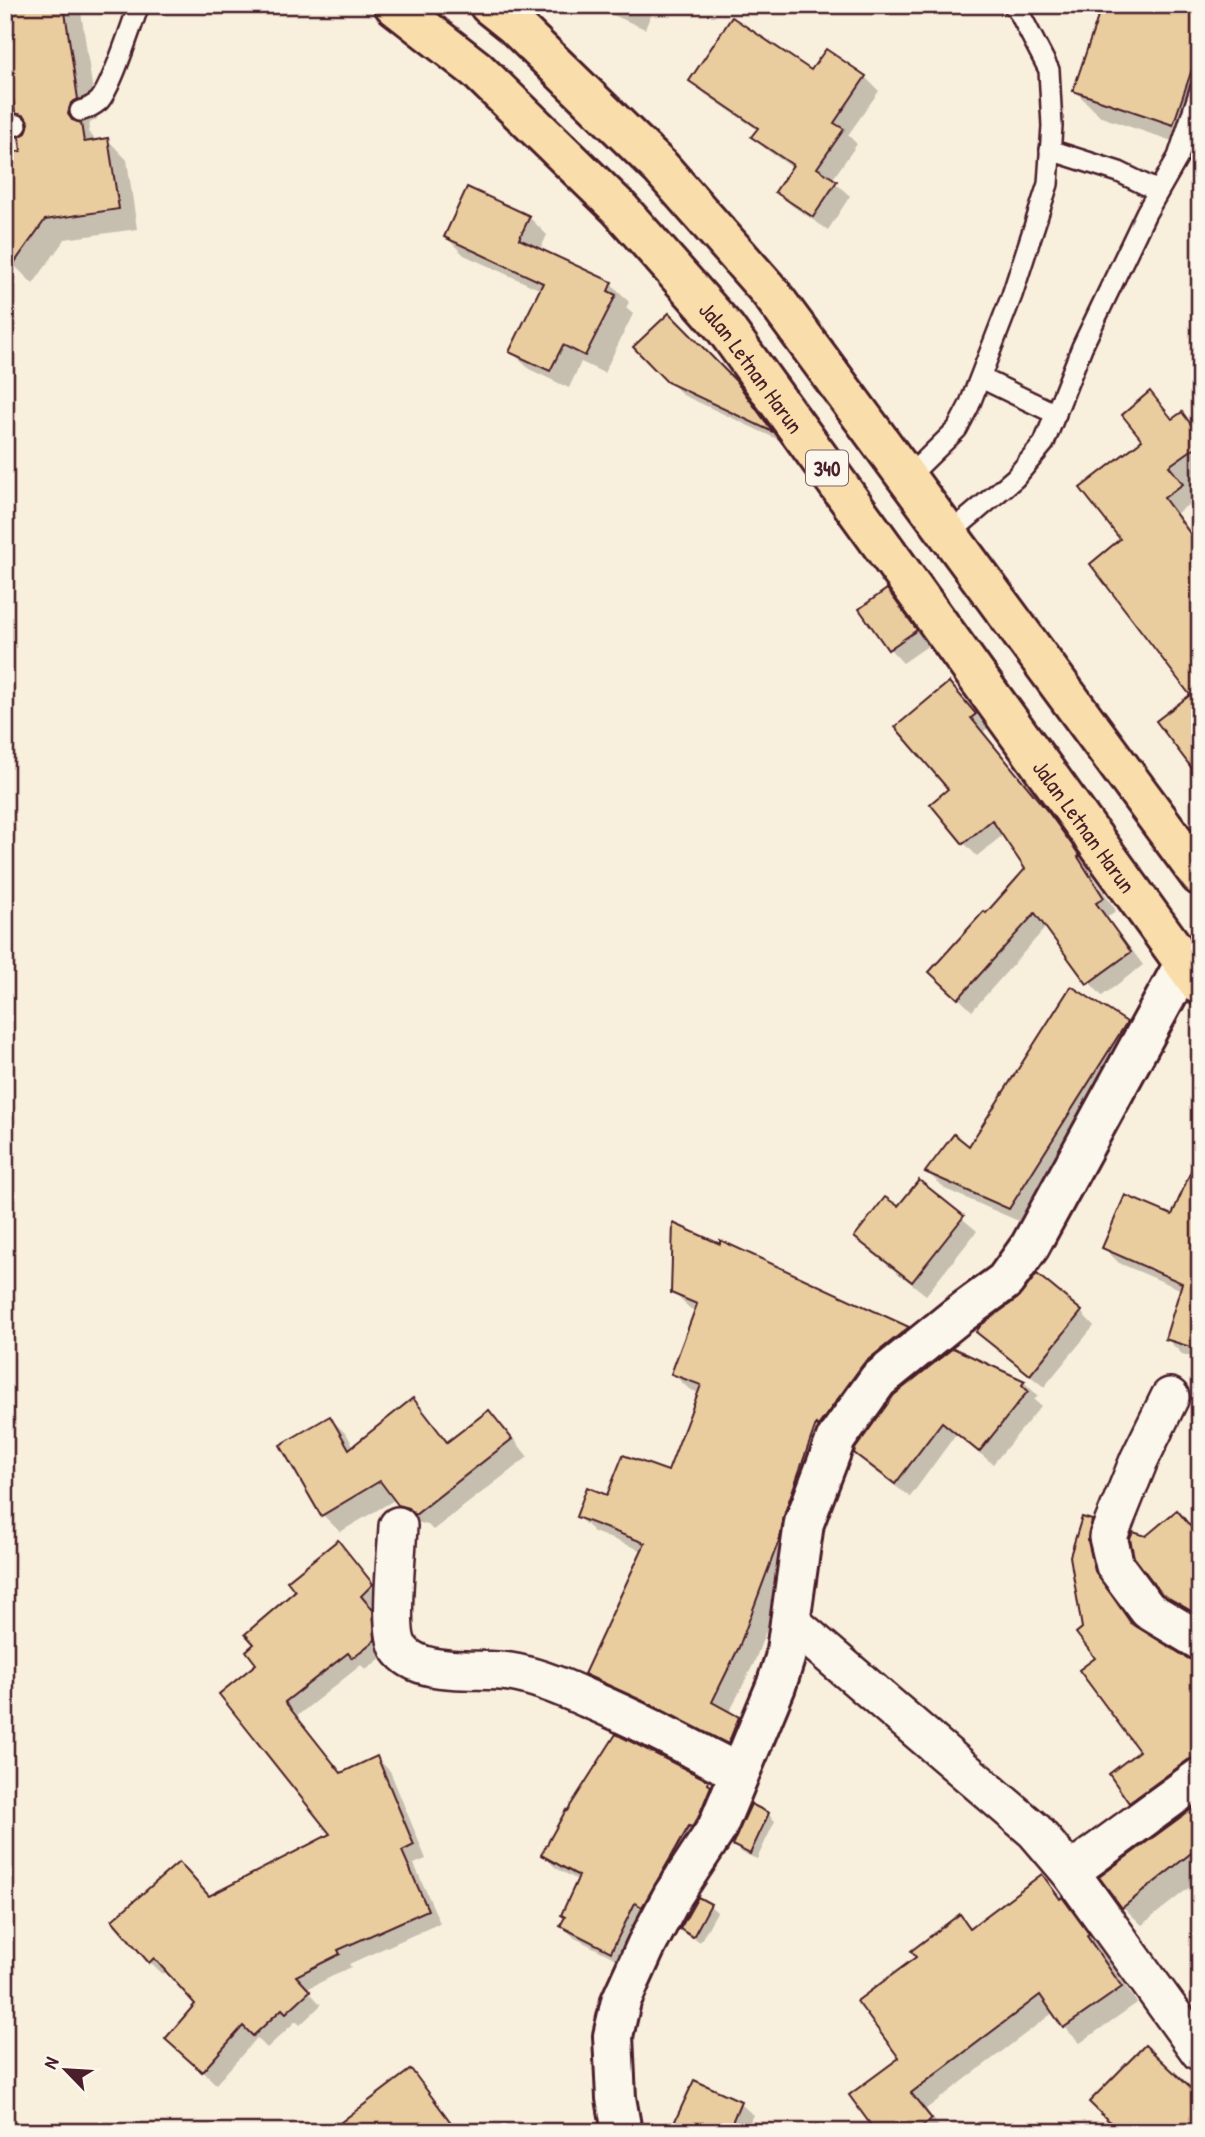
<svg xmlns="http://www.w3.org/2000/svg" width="1205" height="2137" viewBox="0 0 1205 2137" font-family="'Patrick Hand',sans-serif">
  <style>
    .shadow { fill: #0003 }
    .building { fill: #eacd9e; stroke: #4a1f2b; stroke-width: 2 }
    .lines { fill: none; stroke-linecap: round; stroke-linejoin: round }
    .service-casing { stroke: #4a1f2b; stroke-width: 24 }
    .minor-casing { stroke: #4a1f2b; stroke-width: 42 }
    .tertiary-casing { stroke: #4a1f2b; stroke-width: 44 }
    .primary-casing { stroke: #4a1f2b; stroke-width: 44 }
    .service { stroke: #fbf7ec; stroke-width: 19 }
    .minor { stroke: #fbf7ec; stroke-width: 37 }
    .tertiary { stroke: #fbf7ec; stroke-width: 38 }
    .primary { stroke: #f9deab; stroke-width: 38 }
    .labels { text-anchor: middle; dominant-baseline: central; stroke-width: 5; stroke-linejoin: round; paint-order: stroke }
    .shield { fill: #fbf7ec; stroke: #7f6065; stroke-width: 2 }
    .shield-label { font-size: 21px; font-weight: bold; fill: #4a1f2b }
    .street-label { font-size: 23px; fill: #4a1f2b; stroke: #fbf7ec }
  </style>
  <rect width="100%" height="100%" fill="#f8efdc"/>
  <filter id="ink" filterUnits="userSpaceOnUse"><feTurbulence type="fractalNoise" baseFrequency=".0143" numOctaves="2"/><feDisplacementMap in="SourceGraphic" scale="14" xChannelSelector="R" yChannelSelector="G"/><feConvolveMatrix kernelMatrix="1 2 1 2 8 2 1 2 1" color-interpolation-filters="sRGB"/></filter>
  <g filter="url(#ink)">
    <!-- shadow -->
    <g class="shadow">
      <path d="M5,5H80L97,119L90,123L88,132L98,142L108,140L127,160L137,229L65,239L33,284L14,265L5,201L30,125L17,112Z"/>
      <path d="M591,5H655L645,29Z"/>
      <path d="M1200,5L1199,150L1101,117L1075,91Z"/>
      <path d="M812,73L865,77L879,91L848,135L857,144L832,180L850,196L828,230L791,205L777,191L793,168L767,150L753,137L758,130L705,94L691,81Z"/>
      <path d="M529,217L547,235L540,250L611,284L629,302L626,308L633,314L604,373L581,362L569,388L529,369L511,351L541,290L464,255L446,237Z"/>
      <path d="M669,315L749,396L783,442L683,395L635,347Z"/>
      <path d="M1150,394L1174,420L1182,414L1200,433V496L1177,513L1200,544V776L1192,695L1122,540L1145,440Z"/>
      <path d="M887,591L900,605L929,645L903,663L890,649L861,610Z"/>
      <path d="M962,698L988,728L983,732L1062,829L1092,870L1090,871L1116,911L1107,917L1143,965L1102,996L1089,982L1047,926L972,1011L945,985L986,916L1027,869L1004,834L977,856L964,843L950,790Z"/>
      <path d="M1071,989L1126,1024L1144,1041L1028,1225L945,1189L927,1172L969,1148Z"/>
      <path d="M1200,1176V1359L1182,1354L1167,1339L1182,1290L1119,1263L1104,1248L1172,1217Z"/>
      <path d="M919,1182L977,1231L926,1295L870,1251L856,1237L898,1209Z"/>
      <path d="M722,1243L908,1329L923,1344L879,1379L788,1572L754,1663L729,1713L738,1718L754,1734L744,1758L601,1689L586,1674L643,1551L594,1532L578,1517L608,1498L669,1473L699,1393L689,1389L673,1374L696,1311L689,1308L673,1292L722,1247Z"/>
      <path d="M1081,1312L1094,1326L1044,1387L992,1346L978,1332Z"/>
      <path d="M953,1350L1024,1382L1038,1396L1034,1400L1041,1406L993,1464L956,1434L910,1497L870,1467L856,1453Z"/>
      <path d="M412,1400L449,1443L489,1412L506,1429L528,1457L433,1530L428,1525L417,1522L396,1499L340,1532L323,1515L330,1418L347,1435L354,1447Z"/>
      <path d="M1177,1512L1200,1536V1622L1183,1612L1164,1593L1146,1538Z"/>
      <path d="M1091,1522L1110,1540L1113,1592L1140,1630L1189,1661L1200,1664V1783L1149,1820L1131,1802L1142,1751L1084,1628L1072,1557Z"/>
      <path d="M338,1542L385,1598L373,1610L385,1625L387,1653L366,1670L361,1665L297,1716L343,1774L377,1758L390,1771L426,1859L414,1864L440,1923L349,1964L351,1967L307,1989L321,2005L300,2025L296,2021L267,2048L257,2038L216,2084L180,2052L197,2004L167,1971L163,1974L150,1962L210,1898L332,1835L259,1664L297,1591Z"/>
      <path d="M616,1736L712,1787H709L693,1825L696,1826L712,1787L721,1795L624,1963L575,1938L562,1926L579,1881L556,1868L543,1855Z"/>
      <path d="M1200,1805V1879L1142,1925L1123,1907Z"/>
      <path d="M768,1814L775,1821L757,1859L740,1852L734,1845Z"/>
      <path d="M1042,1876L1077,1915L1137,2003L1080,2043L1064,2027L1054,2012L926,2109L943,2132H878L901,2058L918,1958L960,1916L972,1928Z"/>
      <path d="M710,1906L717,1912L700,1942L682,1929Z"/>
      <path d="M411,2071L424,2085L459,2132H331Z"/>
      <path d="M695,2082L740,2103L753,2115L745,2132H684L676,2123Z"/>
      <path d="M526,2122L588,2123L597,2132H526Z"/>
    </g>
    <!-- building -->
    <g class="building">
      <path d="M5,5H64L78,99L71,103L68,114L72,120L81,123L84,142L108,138L119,209L45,220L12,266L5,214V154L21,151L19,137L26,133L29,123L25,116L15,113L5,44Z"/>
      <path d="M1102,5H1200V46L1173,125L1073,91Z"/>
      <path d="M732,17L811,70L826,49L866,76L834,123L844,129L817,168L837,181L813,217L775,192L793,165L751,137L758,128L689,81Z"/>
      <path d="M467,187L530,216L519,239L612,282L608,291L616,295L585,356L563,345L550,371L509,352L543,283L444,237Z"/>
      <path d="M669,313L735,380L773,432L667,382L633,347Z"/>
      <path d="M1150,391L1172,419L1182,412L1200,437V444L1169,466L1183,484L1164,498L1200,547V779L1156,721L1190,695L1090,564L1120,539L1080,488L1142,440L1122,415Z"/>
      <path d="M887,589L917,630L888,650L859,609Z"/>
      <path d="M949,682L976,714L971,718L1049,813L1080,856L1078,857L1104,898L1096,903L1131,952L1087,984L1035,913L958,999L929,972L984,911L986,913L1025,869L992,820L963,844L930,804L948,789L895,727Z"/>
      <path d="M1071,986L1127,1022L1009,1209L925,1172L954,1134L969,1146Z"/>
      <path d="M1200,1150V1350L1165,1339L1182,1283L1102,1248L1125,1195L1172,1215Z"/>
      <path d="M919,1180L964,1216L912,1282L854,1237L885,1197L898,1206Z"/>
      <path d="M673,1223L720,1244V1240L909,1327L864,1363L818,1426L816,1424L785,1512L780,1538L773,1556L739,1647L712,1702L739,1717L728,1744L654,1706L584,1674L645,1543L576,1517L587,1487L607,1495L623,1455L668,1471L701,1385L671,1374L697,1304L671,1293Z"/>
      <path d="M1037,1274L1082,1311L1030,1375L976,1332L981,1325L1018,1298Z"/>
      <path d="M953,1348L1025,1381L1022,1385L1028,1391L979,1452L942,1422L895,1484L854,1453L855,1449L894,1395Z"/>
      <path d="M413,1398L447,1442L489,1410L512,1439L415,1515L409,1508L398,1505L380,1481L321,1516L280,1445L330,1416L349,1449Z"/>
      <path d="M1177,1510L1200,1538V1616L1162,1594L1134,1557L1130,1539L1133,1532L1146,1536Z"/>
      <path d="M1082,1517L1092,1520L1088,1541L1095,1571L1131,1623L1189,1659L1200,1662V1756L1188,1760L1129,1803L1109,1774L1139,1751L1079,1670L1095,1658L1076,1633L1082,1628L1070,1556Z"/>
      <path d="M338,1540L373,1584L361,1596L373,1610L375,1640L352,1658L348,1653L285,1702L341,1773L377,1756L414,1845L402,1851L428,1910L338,1950L340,1954L296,1976L310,1991L286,2013L282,2009L253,2036L243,2026L202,2072L165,2039L195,2004L154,1958L149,1963L112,1920L179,1862L209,1896L330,1834L219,1694L256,1664L246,1651L254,1644L245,1634L295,1591L287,1581Z"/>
      <path d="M616,1734L709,1781L708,1784L711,1786L698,1818L692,1827L689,1826L642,1907L635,1903L611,1952L560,1926L565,1917L561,1915L579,1876L541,1855L566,1810L567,1811Z"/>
      <path d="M1200,1803V1846L1122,1908L1099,1877Z"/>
      <path d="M751,1804L769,1813L750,1854L732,1845Z"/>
      <path d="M1042,1874L1060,1899L1062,1897L1089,1934L1087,1936L1122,1987L1063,2028L1040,1995L911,2093L932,2119L915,2132H876L849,2095L899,2058L857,2001L916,1957L911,1951L960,1914L970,1928Z"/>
      <path d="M698,1897L711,1904L693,1937L680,1929Z"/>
      <path d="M1145,2045L1200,2097V2132H1120L1089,2102Z"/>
      <path d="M411,2069L458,2132H328Z"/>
      <path d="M694,2080L741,2101L728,2132H692L674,2123Z"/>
    </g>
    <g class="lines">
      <defs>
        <g id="service">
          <path d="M80,111C87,109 93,106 99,101C112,87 131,26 139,5"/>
          <path d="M5,128L17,125"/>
          <path d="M1050,150L1119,172L1158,191"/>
          <path d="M981,378L1056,414"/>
          <path d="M907,478L957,429L969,406L1012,295L1048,184L1052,126L1049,70L1020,14L1013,5"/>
          <path d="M949,534L1015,478L1044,443L1082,347L1146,213L1178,157L1200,90"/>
        </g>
        <g id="minor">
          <path d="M1170,1397L1139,1460L1108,1537L1115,1566L1148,1610L1200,1641"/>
          <path d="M398,1526C397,1551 388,1631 399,1648C419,1678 478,1667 510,1672C536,1676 562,1687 586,1698C639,1720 689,1747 739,1773"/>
          <path d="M790,1621L1035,1831L1070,1872L1200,2052"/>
          <path d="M1070,1872L1200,1777"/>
        </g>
        <path id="tertiary" d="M622,2132L616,2098L613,2036L621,2001L646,1946L673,1895L717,1828L776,1686L785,1658L804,1523L836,1439L878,1380L956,1317L1005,1281L1030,1246L1185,962"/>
        <g id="primary">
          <path id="s1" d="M394,5L476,69L619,208L725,328L1200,985"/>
          <path d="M489,5L514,25L661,168L770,292L1200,876"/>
        </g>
      </defs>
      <!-- service casing -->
      <use href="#service" class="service-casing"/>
      <!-- minor casing -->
      <use href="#minor" class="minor-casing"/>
      <!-- tertiary casing -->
      <use href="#tertiary" class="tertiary-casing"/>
      <!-- primary casing -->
      <use href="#primary" class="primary-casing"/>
      <!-- service -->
      <use href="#service" class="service"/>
      <!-- minor -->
      <use href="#minor" class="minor"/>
      <!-- tertiary -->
      <use href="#tertiary" class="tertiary"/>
      <!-- primary -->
      <use href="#primary" class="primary"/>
    </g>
  </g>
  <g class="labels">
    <!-- shield labels -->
    <rect class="shield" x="806" y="450.5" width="42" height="35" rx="5"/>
    <g class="shield-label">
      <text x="827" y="468">340</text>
    </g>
    <!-- street labels -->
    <g class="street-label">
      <text stroke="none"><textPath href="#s1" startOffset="511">Jalan Letnan Harun</textPath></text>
      <text stroke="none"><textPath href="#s1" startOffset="1078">Jalan Letnan Harun</textPath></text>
    </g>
  </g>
  <!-- margin -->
  <rect width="1205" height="2137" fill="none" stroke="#fbf7ec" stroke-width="28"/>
  <rect x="14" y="14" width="1177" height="2109" fill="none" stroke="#4a1f2b" stroke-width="2.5" filter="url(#ink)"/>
  <!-- north arrow -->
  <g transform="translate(66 2070) rotate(295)" stroke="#fbf7ec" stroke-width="5" paint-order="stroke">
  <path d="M0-5L12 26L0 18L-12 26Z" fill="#4a1f2b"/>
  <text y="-10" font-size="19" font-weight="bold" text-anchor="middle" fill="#4a1f2b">N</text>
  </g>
</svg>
